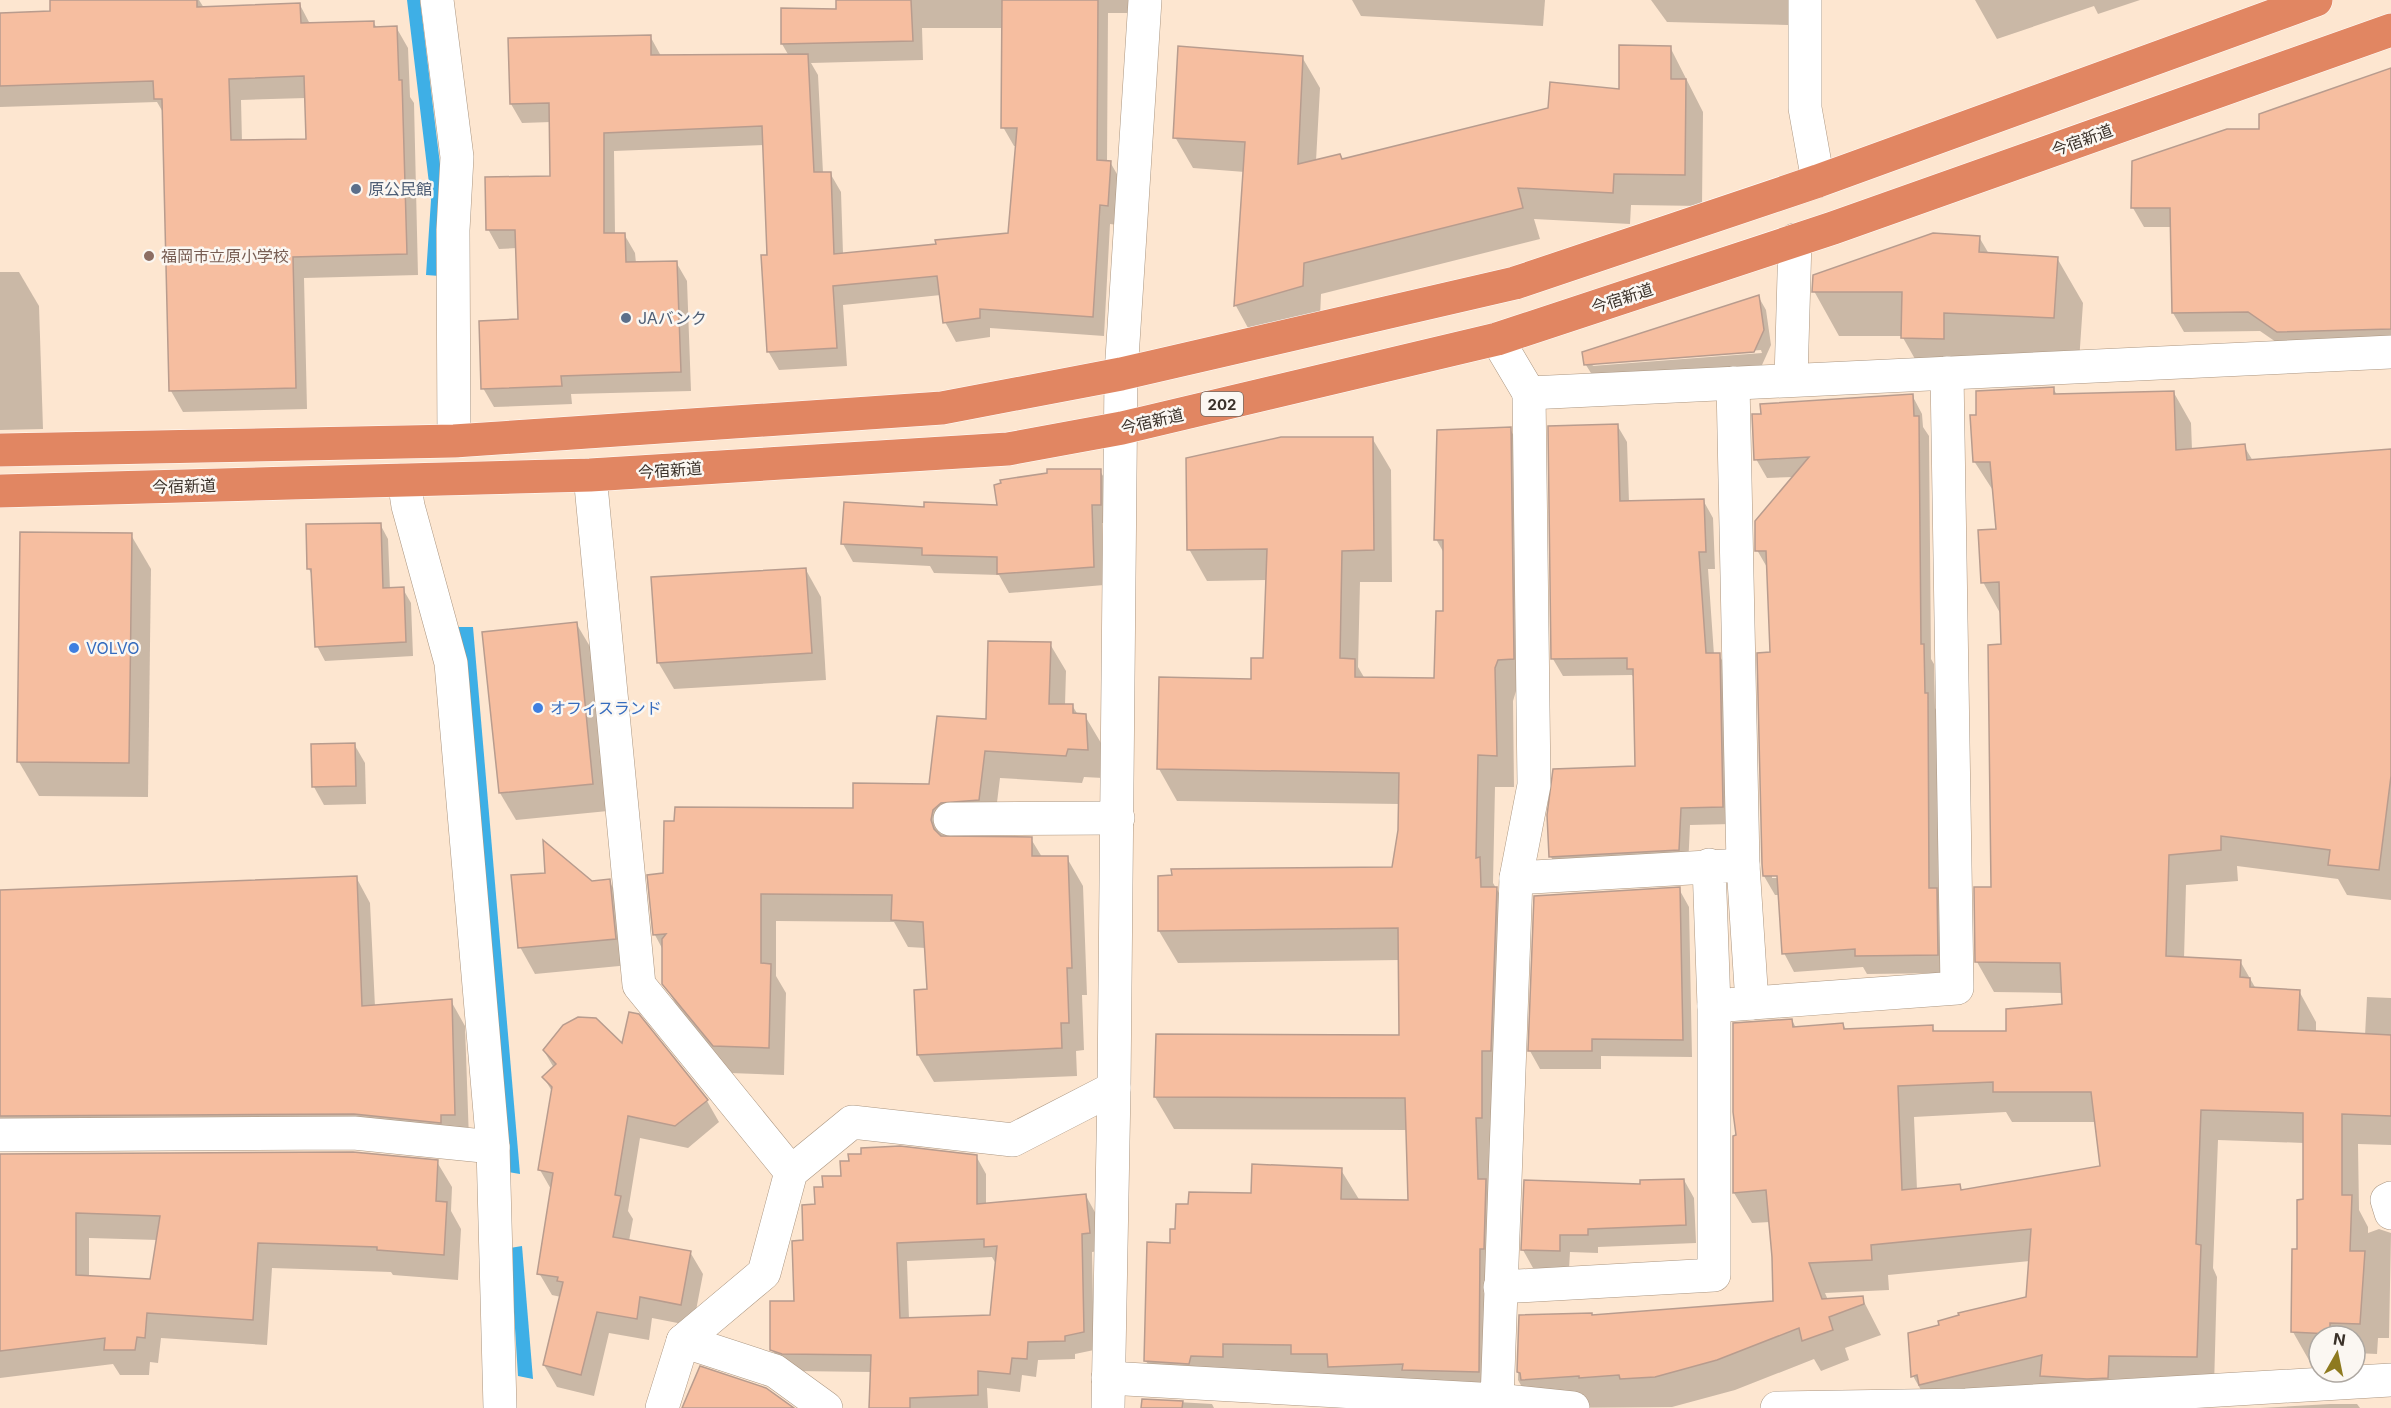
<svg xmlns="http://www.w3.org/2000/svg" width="2391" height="1408" viewBox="0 0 2391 1408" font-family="Inter,'Noto Sans JP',sans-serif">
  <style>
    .water { fill: #3eafe6 }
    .shadow { fill: #0003; fill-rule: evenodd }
    .building { fill: #f6bea0; stroke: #b89c8e; stroke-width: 1.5; fill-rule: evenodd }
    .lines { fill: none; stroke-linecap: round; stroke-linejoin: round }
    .street-casing { stroke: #ab9681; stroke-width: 34 }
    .secondary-casing { stroke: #ab9681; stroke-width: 34 }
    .highway-casing { stroke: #fff; stroke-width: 34 }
    .street { stroke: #fff; stroke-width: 33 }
    .secondary { stroke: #fff; stroke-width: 33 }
    .highway { stroke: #e18662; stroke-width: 33 }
    .service-dot { fill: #5c6f8a; stroke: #fbf7f2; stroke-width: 2 }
    .education-dot { fill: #8d6e63; stroke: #fbf7f2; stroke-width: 2 }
    .shop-dot { fill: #3f7fe0; stroke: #fbf7f2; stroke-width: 2 }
    .labels { text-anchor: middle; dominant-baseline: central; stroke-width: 5; stroke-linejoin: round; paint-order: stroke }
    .shield { fill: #fbf7f2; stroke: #746c65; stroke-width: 1.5 }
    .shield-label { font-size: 15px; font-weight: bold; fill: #3a3129 }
    .street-label { font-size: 16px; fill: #3a3129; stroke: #fbf7f2 }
    .service-label { font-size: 16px; fill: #4e5e75; stroke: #fbf7f2; text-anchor: start }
    .education-label { font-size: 16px; fill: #785e54; stroke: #fbf7f2; text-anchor: start }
    .shop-label { font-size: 16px; fill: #366cbe; stroke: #fbf7f2; text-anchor: start }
  </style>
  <rect width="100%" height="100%" fill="#fde6d0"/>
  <!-- water -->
  <g class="water">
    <path d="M407,0H420L444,197L440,276L426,275L431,200Z"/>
    <path d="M457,627H473L520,1174L508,1172Z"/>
    <path d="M522,1246L533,1379L518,1376L510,1248Z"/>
  </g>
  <!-- shadow -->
  <g class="shadow">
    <path d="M51,0H199L204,8L300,5L310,24L373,22L377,28L396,27L408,48L410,97L414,103L418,275L304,278L307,409L183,412L171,391L164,114L157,102L0,107V15L52,13ZM306,98L307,140L242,142L241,100Z"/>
    <path d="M838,0H1131L1130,13H1108L1107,162H1110L1121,181L1118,225L1110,224L1104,336L990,328V337L956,342L945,322L941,295L843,305L847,366L779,370L768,351L765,145L614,151L615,234H624L635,253L636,263L676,262L687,281L691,391L571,394L572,404L494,407L483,388L520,321L517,248L499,249L488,229L551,177V122L522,123L511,104L650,36L661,56H789L782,44L838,10ZM922,28H1003V127L1014,146H1017L1010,234L938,245L843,254L841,192L830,173H823L818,75L811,63L923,60Z"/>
    <path d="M1352,0H1545L1543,26L1361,16Z"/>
    <path d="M1651,0H1789L1788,25L1667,22Z"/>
    <path d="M1975,0H2140L2098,14L2094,6L1997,39Z"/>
    <path d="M1670,47L1703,112L1702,206L1631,205L1630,224L1534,219L1540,239L1321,294L1320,317L1253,337L1236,306L1245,172L1193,168L1175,137L1302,57L1320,88L1316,161L1342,160L1620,90Z"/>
    <path d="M2391,70V348L2289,351L2260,331L2184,332L2173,313L2172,227H2144L2133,208L2260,131Z"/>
    <path d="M1979,237L1989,254L2057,258L2083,303L2079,362L1928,382L1902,336H1839L1814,291Z"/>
    <path d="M0,272H19L39,306L43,429L0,430Z"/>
    <path d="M1758,296L1766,310L1771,345L1762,365L1594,378L1586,365ZM1761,350L1762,353L1592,366L1599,362Z"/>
    <path d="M2053,388L2057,395L2174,393L2191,423L2192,450L2244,446L2253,461L2391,451V900L2347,895L2338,879L2237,866L2238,881L2186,885L2184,959L2240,961L2256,989L2299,991L2316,1022V1033L2365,1036L2367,997L2391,998V1145L2358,1144L2359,1210L2368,1227V1233L2379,1229L2391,1233L2389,1338H2378L2377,1354L2355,1353V1336H2319V1363L2310,1362L2293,1332L2298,1250L2305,1201L2304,1143L2218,1140L2213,1268L2217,1277L2214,1387L1930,1406L1913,1376L1941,1326L2028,1298L2030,1261L1888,1275L1889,1290L1825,1293L1828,1300L1862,1298L1881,1335L1845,1348L1849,1360L1821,1371L1814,1359L1735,1390L1672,1407L1534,1408L1518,1380L1520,1316L1593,1317L1774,1303L1770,1222L1752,1223L1734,1193V1137L1738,1136L1792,1020L1796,1028L1843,1024L1846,1030L1932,1026L1935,1032L2008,1033L2063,1006V993L1994,992L1977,962L1992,888L2003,645L2000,613L1983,582L1997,531L1994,492L1974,461ZM2006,1112L2012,1122H2096L2102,1167L1962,1191L1959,1186L1917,1190L1914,1117Z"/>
    <path d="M1912,395L1922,414L1923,427L1929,436L1931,659L1934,664L1935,708L1938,713L1939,894L1947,908L1948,973L1867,974L1863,967L1794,972L1784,953L1780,895H1775L1764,876L1772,654L1768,569L1757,550L1794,477L1767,478L1756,459ZM1772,875H1785V878H1772Z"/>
    <path d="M1617,425L1627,442L1629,502L1703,500L1713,518L1715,569H1708L1714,655H1719L1729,672L1732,824L1690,825L1688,867L1561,874L1551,857L1637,767L1635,679L1632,675L1563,676L1553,659Z"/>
    <path d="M1510,429L1528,461L1531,691H1516L1513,701L1514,787H1495L1493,883L1515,920L1497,1408L1164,1393L1146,1361L1171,1245L1190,1205L1252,1194L1341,1170L1360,1201L1410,1202L1408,1130L1174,1129L1155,1097L1401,1037L1400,960L1178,963L1159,931L1173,877L1394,868L1400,830V804L1177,801L1159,769L1253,681L1264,660L1267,580L1207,581L1189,549L1372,438L1391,470L1392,582H1360L1358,667L1365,679L1435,680L1445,612V555L1436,539Z"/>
    <path d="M1100,471L1111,489V523H1102L1104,585L1009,593L999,575L934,573L930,566L853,562L843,544L926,508L999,507Z"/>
    <path d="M380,524L388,539L390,590L403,589L411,603L413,656L325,661L317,646L313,577L309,569Z"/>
    <path d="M131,535L151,569L148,797L39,796L19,762Z"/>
    <path d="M806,570L821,597L826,680L674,689L658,662Z"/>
    <path d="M576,623L592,650L608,811L516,820L500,793Z"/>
    <path d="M1050,644L1066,671L1065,705H1072L1078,715L1085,716L1101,743L1103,778L1084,777L1082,783L1000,778L994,827L957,830L950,837L1031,839L1042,857L1067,858L1083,886L1087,995H1082L1084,1050L1076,1051L1077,1076L934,1082L918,1055L928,991L926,948L908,947L894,922L776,921V976L786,993L784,1075L730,1073L680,1012L664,983L663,950L655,935L649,876L665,875L931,786Z"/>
    <path d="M354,744L365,763L366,804L324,805L314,787Z"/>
    <path d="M356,877L370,903L375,1007L451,1001L465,1026L469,1140L0,1149V892Z"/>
    <path d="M609,881L625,908L630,965L535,974L520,947L592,883Z"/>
    <path d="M1679,889L1689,907L1692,1057L1601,1056V1069H1540L1530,1051Z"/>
    <path d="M623,1046L707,1101L719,1122L688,1148L640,1138L628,1211L633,1219L629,1241L690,1252L703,1274L693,1326L652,1318L649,1340L609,1333L594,1396L557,1387L544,1365L561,1297L552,1295L539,1273L552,1191L540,1170L553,1093L544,1078L554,1068L544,1051Z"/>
    <path d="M0,1155L437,1162L452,1187L451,1211L461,1229L458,1280L393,1275L391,1272L272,1268L267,1345L161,1338L158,1363L150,1362L149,1375H120L113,1364L0,1378ZM89,1238L158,1240L151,1280L89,1277Z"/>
    <path d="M976,1156L986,1174V1205L1086,1196L1096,1214L1099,1251L1092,1252L1094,1350L1075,1354V1359L1038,1360L1036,1377L1022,1375L1020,1392L987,1388L988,1408H871L872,1372L793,1371L782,1368L772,1349L795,1302L804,1242L824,1188L843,1177ZM992,1257L997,1266L992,1317L909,1319L907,1261Z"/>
    <path d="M1684,1180L1694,1198L1696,1243L1598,1247V1253L1570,1252L1569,1269L1533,1268L1523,1250L1642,1186Z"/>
    <path d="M1143,1400L1212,1404L1214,1408H1143Z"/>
    <path d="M2330,1404H2357L2360,1408H2260Z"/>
  </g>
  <!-- building -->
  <g class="building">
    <path d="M50,0H197V7L300,3L301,23L374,21V27L397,26L399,80H402L407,254L293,257L296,388L169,391L162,99H154L153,81L0,86V13L50,11ZM304,76L306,139L231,140L229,79Z"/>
    <path d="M836,0H911L913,41L781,44V8L836,9Z"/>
    <path d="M1002,0H1098L1097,160L1111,161L1108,206L1100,205L1093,317L980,309V318L943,323L937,276L833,286L837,348L767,352L761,255H767L762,126L604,133V233H625L626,262L677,261L681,372L561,376L562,386L481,389L479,321L518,319L515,230H486L485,177L550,176L549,103L510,104L508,38L651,35V55L808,54L814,172H831L834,254L936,244L935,240L1008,233L1017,128H1001Z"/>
    <path d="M1619,45L1671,46V79H1686L1685,175L1614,174L1613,193L1518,188L1523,208L1304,263L1303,286L1234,306L1245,142L1173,138L1178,46L1303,56L1298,164L1340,154L1342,159L1548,108L1550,82L1619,89Z"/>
    <path d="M2391,68V329L2277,332L2248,312L2172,313L2170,208H2131L2132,161L2227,129H2259V114Z"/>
    <path d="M1933,233L1980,236L1979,252L2058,257L2054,318L1944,313V339L1901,338L1902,292H1812L1813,275Z"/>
    <path d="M1759,295L1764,330L1754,352L1584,365L1582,352Z"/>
    <path d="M2054,387V394L2174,391L2176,450L2245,444L2247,460L2391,449V776L2379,870L2328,865L2330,850L2221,836V850L2169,855L2166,956L2241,960L2240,977L2250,978V987L2300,990L2298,1030L2391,1035V1116L2342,1114V1195H2352L2350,1251H2365L2360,1324L2330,1323V1334L2291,1332L2292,1249H2297V1200L2303,1199V1113L2201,1110L2196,1244L2201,1245L2197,1357L2109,1356L2108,1378L2087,1379L2040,1376L2042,1355L1919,1385L1917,1375L1911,1377L1908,1333L1939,1325L1938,1321L1959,1315L1958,1313L2026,1297L2031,1229L1871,1245L1872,1260L1809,1263L1822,1299L1863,1296L1864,1304L1829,1317L1833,1330L1802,1341L1799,1328L1717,1360L1655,1377L1620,1379L1619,1375L1579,1378V1376L1521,1380L1520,1373L1517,1372L1519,1315L1592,1313V1315L1773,1301L1772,1257L1766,1190L1733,1193V1136L1736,1135L1733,1112V1023L1792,1019L1793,1027L1843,1023L1844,1029L1933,1025V1031H2006V1009L2062,1004L2060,963L1975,962L1974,887H1991L1988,645L2001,644L1999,582L1981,583L1978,530L1996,529L1990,462H1973L1970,415H1976V391ZM1993,1082V1092H2091L2100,1166L1961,1190L1960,1184L1902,1190L1898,1086Z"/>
    <path d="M1913,394L1914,416H1919L1921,644H1924L1925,693H1928L1929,888H1937L1938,955L1855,956V949L1782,954L1777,876H1763L1762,864L1757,653L1770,652L1766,551H1755V521L1809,457L1754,460L1752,414H1761L1760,404Z"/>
    <path d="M1618,424L1620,501L1704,499L1706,552H1699L1706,653H1720L1723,807L1681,808L1679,850L1549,857L1547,815L1553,769L1635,766L1633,669H1627V658L1551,659L1548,426Z"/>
    <path d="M1511,427L1514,659L1498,660L1495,668L1497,756L1478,755L1476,858L1480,857L1481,887H1497L1491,1051H1482V1118H1476L1478,1179H1486L1484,1249H1480L1479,1372L1402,1370L1403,1364L1328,1367L1327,1354H1291V1345L1223,1344V1357L1191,1356L1189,1364L1144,1361L1147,1242L1170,1243V1229H1175L1176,1204H1188L1189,1192L1251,1193L1252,1164L1342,1168L1341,1199L1408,1200L1405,1098L1154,1097L1156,1034L1399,1035L1398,928L1158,931V876L1172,875L1171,869L1392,867L1398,830L1399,773L1157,769L1159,677L1251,679V658H1263L1267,549L1187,550L1186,458L1281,437H1373L1374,550L1342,551L1340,658L1355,659V677L1434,678L1436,611H1443V540H1434L1437,430Z"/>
    <path d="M1047,469H1101V505H1092L1094,567L997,574V557L922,555V548L841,544L844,502L924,507V502L997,505L994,485L1001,483L1000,480L1047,473Z"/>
    <path d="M381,523L383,588L404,587L406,642L315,647L311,569H307L306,524Z"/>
    <path d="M20,532L132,533L129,763L17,762Z"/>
    <path d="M806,568L812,653L657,663L651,577Z"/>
    <path d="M577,622L593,784L499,793L482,632Z"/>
    <path d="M988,641L1051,642L1049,704H1073V713L1086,714L1088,750L1068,749L1066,756L985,751L979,800L941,803L933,810L931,820L934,829L941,836L1032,837V856H1068L1072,968H1067L1069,1023H1061L1062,1048L917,1055L914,990L927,989L923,922L891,920L892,895L761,894V963L771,964L769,1048L713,1046L662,984V939L666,934L653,935L647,875L663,873L664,821H674L675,807L853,808V783L929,784L937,716L986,719Z"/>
    <path d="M355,743L356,786L312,787L311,744Z"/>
    <path d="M543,840L592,881L610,879L616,939L518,948L511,875L545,873Z"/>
    <path d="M357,876L362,1006L452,999L455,1115H441V1123L354,1114L0,1116V890Z"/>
    <path d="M1680,887L1683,1040L1592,1039V1051H1528L1534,896Z"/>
    <path d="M629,1012L639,1014L708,1100L675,1126L628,1116L615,1195L621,1196L613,1237L691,1251L681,1305L640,1297L637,1319L597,1312L581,1375L543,1365L563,1282L557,1281L558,1277L537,1274L553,1173L538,1170L552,1087L542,1077L556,1064L543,1050L563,1025L578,1017L596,1018L622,1043Z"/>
    <path d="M900,1146L977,1155V1204L1086,1194L1090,1233L1082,1234L1084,1332L1065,1336V1341L1028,1342L1027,1359L1012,1358L1010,1374L978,1371V1395L910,1398V1408H869L871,1355L782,1354L770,1350V1301H794L792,1241L803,1240L802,1205L815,1204L814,1187H823L822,1176H841L840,1161H849L848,1154H861V1148ZM984,1239V1247L997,1246L990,1315L900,1318L897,1243Z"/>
    <path d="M353,1152L438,1160L436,1201L447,1202L444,1255L377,1250V1247L258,1243L253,1320L147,1313L145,1338L137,1337L135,1350H104L105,1338L0,1351V1154ZM76,1213L160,1216L150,1279L76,1275Z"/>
    <path d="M1684,1179L1686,1225L1588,1229V1235H1560V1251L1521,1250L1524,1180L1640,1184V1180Z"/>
    <path d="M700,1366L766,1388L794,1408H682Z"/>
    <path d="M1142,1399L1183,1401L1182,1408H1141Z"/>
  </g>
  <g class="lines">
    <defs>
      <g id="street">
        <path d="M437,0L457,157L453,230L454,441"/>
        <path d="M1805,0V108L1818,181"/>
        <path d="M1497,339L1529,393L2391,352"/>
        <path d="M1791,380L1795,240"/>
        <path d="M1733,383L1743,865"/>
        <path d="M590,475L639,985L791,1172"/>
        <path d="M404,480L408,506L451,663L493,1147L500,1408"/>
        <path d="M950,819L1118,818"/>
        <path d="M1516,878L1743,865L1752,1003L1714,1006L1709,865"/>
        <path d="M1752,1003L1957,988L1947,373"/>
        <path d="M0,1135L354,1133L493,1147"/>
        <path d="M2391,1198L2387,1200L2391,1213"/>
        <path d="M1500,1287L1714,1275V1006"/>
        <path d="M683,1341L775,1371L826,1408"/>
        <path d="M1108,1378L1497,1400L1516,878L1534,785L1529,393"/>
        <path d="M1497,1400L1573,1408"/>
        <path d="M662,1408L683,1341L764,1273L791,1172L852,1122L1013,1140L1114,1088"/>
        <path d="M1777,1408L1966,1405L2391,1380"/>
      </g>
      <path id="secondary" d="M1108,1408L1114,1088L1121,374L1145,0"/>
      <g id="highway">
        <path d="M0,450L454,441L942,408L1121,374L1515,283L1818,181L2316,0"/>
        <path d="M0,491L590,475L1008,449L1122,428L1497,339L1833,228L2391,30"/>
      </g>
    </defs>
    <!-- street casing -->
    <use href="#street" class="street-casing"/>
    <!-- secondary casing -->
    <use href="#secondary" class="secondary-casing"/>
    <!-- highway casing -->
    <use href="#highway" class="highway-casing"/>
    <!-- street -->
    <use href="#street" class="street"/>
    <!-- secondary -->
    <use href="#secondary" class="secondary"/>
    <!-- highway -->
    <use href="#highway" class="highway"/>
  </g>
  <!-- markers -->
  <g class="service-dot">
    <circle cx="356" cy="189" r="6"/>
    <circle cx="626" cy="318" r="6"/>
  </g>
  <circle class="education-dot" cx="149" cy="256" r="6"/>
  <g class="shop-dot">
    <circle cx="74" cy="648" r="6"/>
    <circle cx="538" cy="708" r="6"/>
  </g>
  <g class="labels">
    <!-- shield labels -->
    <rect class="shield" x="1201" y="392" width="42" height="24" rx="4.5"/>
    <g class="shield-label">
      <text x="1222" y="404">202</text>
    </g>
    <!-- street labels -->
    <g class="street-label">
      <text transform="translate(2082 140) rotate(-20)">今宿新道</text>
      <text transform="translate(1622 298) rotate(-18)">今宿新道</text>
      <text transform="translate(1152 421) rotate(-13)">今宿新道</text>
      <text transform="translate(670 470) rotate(-4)">今宿新道</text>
      <text transform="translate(184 486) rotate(-2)">今宿新道</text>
    </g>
    <!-- service labels -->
    <g class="service-label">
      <text x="368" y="189">原公民館</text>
      <text x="638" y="318">JAバンク</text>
    </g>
    <!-- education labels -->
    <g class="education-label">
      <text x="161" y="256">福岡市立原小学校</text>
    </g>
    <!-- shop labels -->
    <g class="shop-label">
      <text x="86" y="648">VOLVO</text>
      <text x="550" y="708">オフィスランド</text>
    </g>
  </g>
  <!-- north arrow -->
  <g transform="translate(2337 1354) rotate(9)"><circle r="28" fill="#fbf7f2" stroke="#aea8a2" stroke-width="1.5"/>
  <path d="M0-4.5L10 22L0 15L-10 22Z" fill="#8e7a1f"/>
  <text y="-9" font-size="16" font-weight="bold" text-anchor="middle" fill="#3a3129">N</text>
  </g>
</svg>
